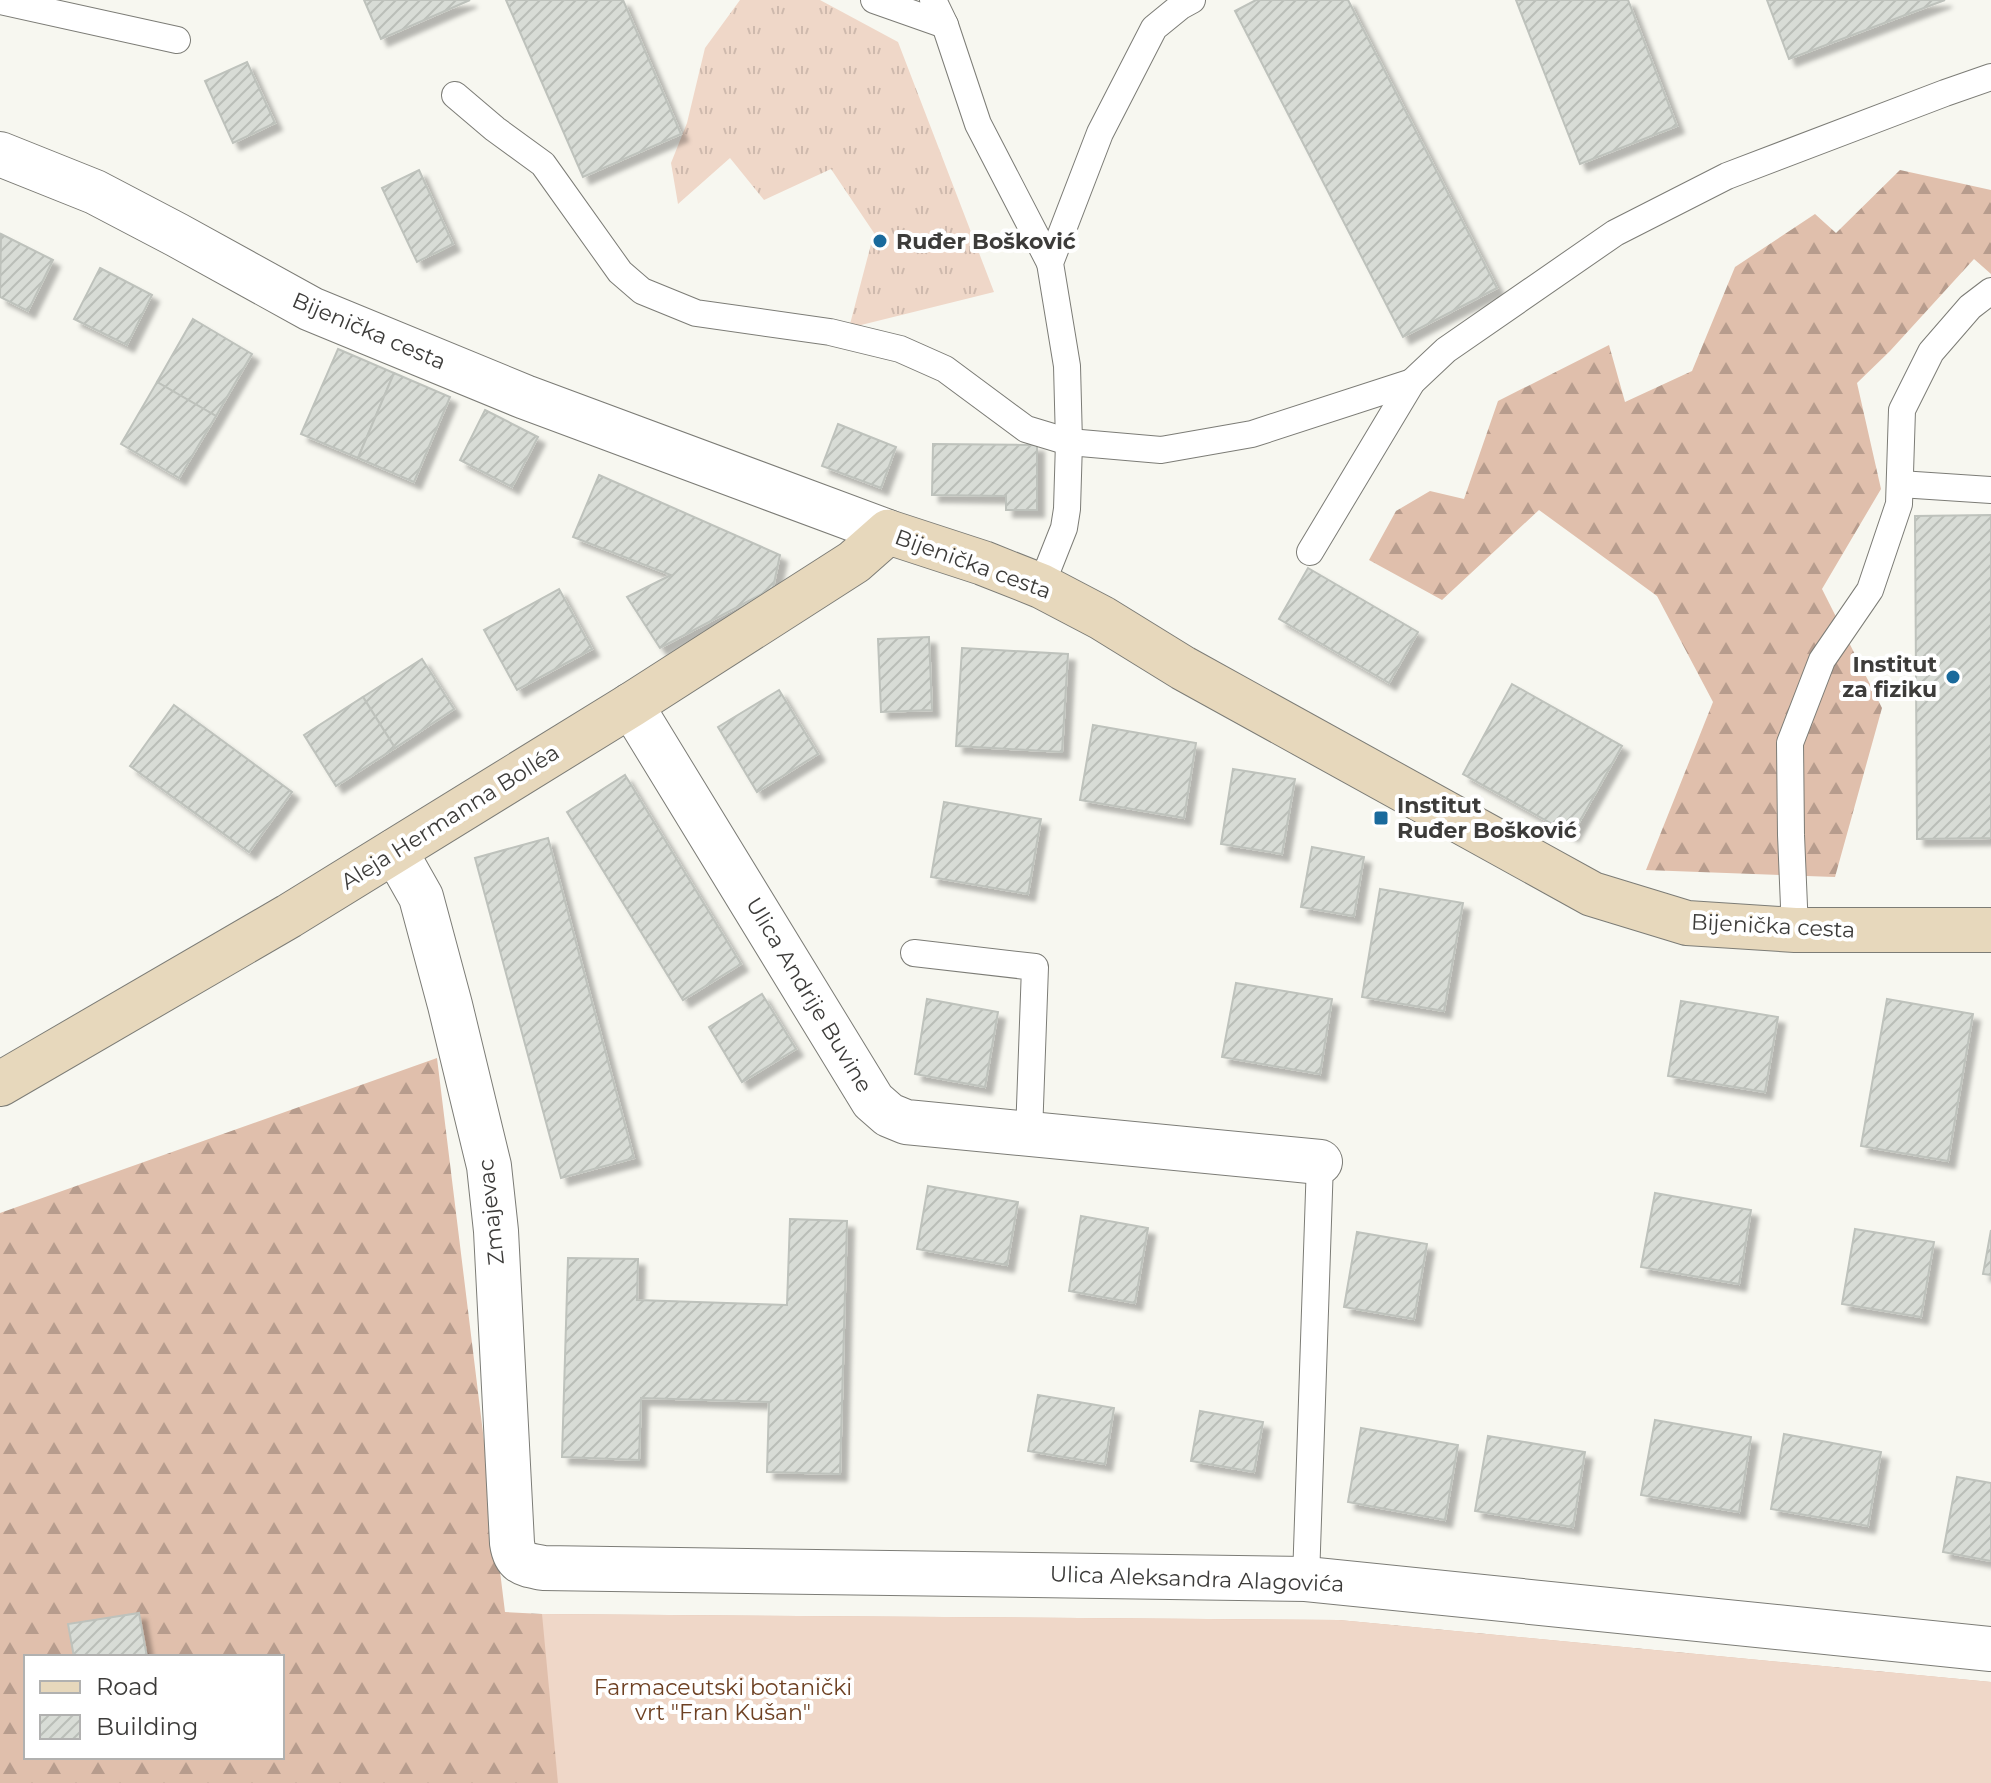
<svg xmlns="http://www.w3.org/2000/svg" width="1991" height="1783" viewBox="0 0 1991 1783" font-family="Montserrat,sans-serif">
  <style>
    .grass { fill: url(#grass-tufts) }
    .forest { fill: url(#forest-firs); fill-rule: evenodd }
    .garden { fill: #efd7c8 }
    .building { fill: url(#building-hatch); stroke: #bec2bc; stroke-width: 2; filter: url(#shadow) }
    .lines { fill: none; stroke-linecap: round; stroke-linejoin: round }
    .lane-casing { stroke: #7c7c76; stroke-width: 28 }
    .street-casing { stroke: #7c7c76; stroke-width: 46 }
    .secondary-casing { stroke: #7c7c76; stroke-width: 46 }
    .lane { stroke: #fff; stroke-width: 26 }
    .street { stroke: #fff; stroke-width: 44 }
    .secondary { stroke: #e7d8bc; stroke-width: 44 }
    .poi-dot { fill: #1a6a9c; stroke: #fff; stroke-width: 3 }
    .labels { text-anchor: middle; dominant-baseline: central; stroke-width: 8; stroke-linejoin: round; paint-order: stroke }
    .poi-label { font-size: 22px; font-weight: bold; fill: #3d3c3a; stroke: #fff; text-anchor: start }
    .street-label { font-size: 22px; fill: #3d3c3a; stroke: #fff }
    .park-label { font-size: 22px; fill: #6e4123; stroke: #fff }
  </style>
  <defs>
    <pattern id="grass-tufts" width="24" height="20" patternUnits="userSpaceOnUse" patternTransform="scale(2)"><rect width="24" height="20" fill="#efd7c8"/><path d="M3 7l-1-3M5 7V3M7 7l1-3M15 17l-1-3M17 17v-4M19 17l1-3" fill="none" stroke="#ceb9ad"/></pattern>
    <pattern id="forest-firs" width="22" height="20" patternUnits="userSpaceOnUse" patternTransform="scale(2)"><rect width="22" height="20" fill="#e0bfac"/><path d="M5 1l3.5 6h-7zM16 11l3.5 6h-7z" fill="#b79c8d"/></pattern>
    <pattern id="building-hatch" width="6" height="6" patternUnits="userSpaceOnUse" patternTransform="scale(2)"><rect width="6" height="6" fill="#d8dcd6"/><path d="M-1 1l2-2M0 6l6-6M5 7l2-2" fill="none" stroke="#babeb8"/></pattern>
    <filter id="shadow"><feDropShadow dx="7" dy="7" stdDeviation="2" flood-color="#0004"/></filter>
  </defs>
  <rect width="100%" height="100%" fill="#f7f7f0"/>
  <!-- grass -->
  <path class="grass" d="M740,0H820L898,42L994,292L849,328L874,233L831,169L764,200L730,158L678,204L671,163L687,123L705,48Z"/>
  <!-- forest -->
  <g class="forest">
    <path d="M1900,170L1991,190V274L1974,259L1890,351L1857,383L1881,489L1822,589L1882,708L1835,877L1646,870L1713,702L1657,596L1539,510L1442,600L1369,560L1396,511L1430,491L1464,499L1498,401L1609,345L1625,402L1692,371L1735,267L1815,214L1836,233Z"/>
    <path d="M437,1058L505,1612L542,1614L1339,1620L1991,1682V1783H0V1213ZM26,1657H282V1757H26Z"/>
  </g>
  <!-- garden -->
  <path class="garden" d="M542,1614L1339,1620L1991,1682V1783H558Z"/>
  <!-- building -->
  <g class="building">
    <path d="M364,0H470L381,39Z"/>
    <path d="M506,0H623L681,134L583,177Z"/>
    <path d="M1256,0H1348L1497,288L1403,337L1235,11Z"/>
    <path d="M1516,0H1628L1677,126L1580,164Z"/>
    <path d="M1767,0H1945L1789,59Z"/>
    <path d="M247,62L275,123L233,143L205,81Z"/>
    <path d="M419,170L453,244L417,262L382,188Z"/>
    <path d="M1,234L53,260L28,311L0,297Z"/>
    <path d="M100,268L152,295L127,345L74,319Z"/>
    <path d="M193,319L252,354L216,416L157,382Z"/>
    <path d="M338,349L394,373L358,458L301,434Z"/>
    <path d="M394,373L450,397L414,482L358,458Z"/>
    <path d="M157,382L216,416L179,478L121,444Z"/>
    <path d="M485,410L538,437L512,487L460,460Z"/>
    <path d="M838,424L896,447L881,488L822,466Z"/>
    <path d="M933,444L1037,445V510H1006V496L932,495Z"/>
    <path d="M599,475L780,555L773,588L660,648L627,597L671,575L573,537Z"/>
    <path d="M1991,515V838L1917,839L1915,516Z"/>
    <path d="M1308,568L1418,632L1389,683L1279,619Z"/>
    <path d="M559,589L592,649L517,690L484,630Z"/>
    <path d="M929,637L932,710L881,712L878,639Z"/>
    <path d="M962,648L1068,654L1062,752L956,746Z"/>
    <path d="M422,659L454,709L395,748L363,697Z"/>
    <path d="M1512,684L1622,746L1572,835L1463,774Z"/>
    <path d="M779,690L818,754L757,792L718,727Z"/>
    <path d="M363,697L395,748L336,786L304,735Z"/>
    <path d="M174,705L292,792L249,852L130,766Z"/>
    <path d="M1093,725L1196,743L1184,818L1080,800Z"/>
    <path d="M1233,769L1295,779L1282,854L1221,844Z"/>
    <path d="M625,775L741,964L683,1000L567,812Z"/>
    <path d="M944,802L1041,819L1028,894L931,877Z"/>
    <path d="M548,838L634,1158L561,1178L475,858Z"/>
    <path d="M1312,847L1364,857L1354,916L1301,907Z"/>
    <path d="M1380,889L1463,903L1444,1011L1362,997Z"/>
    <path d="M1236,983L1332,999L1320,1074L1222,1057Z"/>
    <path d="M762,994L796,1049L742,1082L709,1027Z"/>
    <path d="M927,999L998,1012L985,1087L915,1074Z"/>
    <path d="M1887,999L1973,1014L1948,1161L1861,1146Z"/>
    <path d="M1681,1001L1778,1017L1765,1092L1668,1076Z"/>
    <path d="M928,1186L1018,1202L1007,1265L917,1249Z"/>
    <path d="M1655,1193L1751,1210L1739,1284L1641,1267Z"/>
    <path d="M1081,1216L1148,1228L1135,1303L1069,1291Z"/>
    <path d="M790,1219L847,1221L840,1474L767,1472L769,1402L641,1398L639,1460L562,1457L568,1258L638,1259L637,1300L787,1305Z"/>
    <path d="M1855,1229L1934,1242L1921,1317L1842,1304Z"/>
    <path d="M1991,1230V1275L1983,1274Z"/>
    <path d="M1357,1232L1427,1244L1414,1319L1344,1307Z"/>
    <path d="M1038,1395L1114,1408L1105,1464L1028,1451Z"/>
    <path d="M1200,1411L1263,1422L1254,1472L1191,1461Z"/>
    <path d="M1655,1420L1751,1437L1739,1512L1641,1495Z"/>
    <path d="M1361,1428L1458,1445L1445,1520L1348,1502Z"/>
    <path d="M1784,1434L1881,1452L1868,1526L1771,1509Z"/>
    <path d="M1488,1436L1585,1452L1573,1527L1475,1511Z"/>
    <path d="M1957,1477L1991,1483V1561L1943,1552Z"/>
    <path d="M139,1613L147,1657H74L68,1624Z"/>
  </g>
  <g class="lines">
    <defs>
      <g id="lane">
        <path d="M874,0L945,25"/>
        <path d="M933,0L945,25L978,124L1050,263"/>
        <path d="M0,1L177,40"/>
        <path d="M455,95L495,129L543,164L620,272L642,291L696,313L830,332L900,349L945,369L1026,429L1069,442L1161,450L1252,434L1412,382"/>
        <path d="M1900,484L1991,490"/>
        <path d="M1310,552L1412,382L1446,350L1615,233L1727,176L1945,93L1991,77"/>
        <path d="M1041,586L1064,528L1067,509L1069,442L1067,366L1050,263L1100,133L1154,28L1181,6L1192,0"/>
        <path d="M1795,930L1791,835L1790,743L1822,660L1870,590L1899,504L1902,410L1931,352L1970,307L1991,291"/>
        <path d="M914,953L1035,967L1029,1134"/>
        <path d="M1306,1579L1320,1162"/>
      </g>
      <g id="street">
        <path d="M0,154L95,192L177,235L311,309L525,397L888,532"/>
        <path d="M631,705L873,1101L889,1115L906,1122L1320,1162"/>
        <path d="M395,851L421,897L450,1005L489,1166L496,1231L512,1543C515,1564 524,1564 543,1568L1306,1579L1991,1649"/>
      </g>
      <path id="secondary" d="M0,1084L289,916L631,705L854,562L888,532L983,563L1041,586L1102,618L1183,668L1592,894L1687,923L1795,930H1991"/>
    </defs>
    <!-- lane casing -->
    <use href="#lane" class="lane-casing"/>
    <!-- street casing -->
    <use href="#street" class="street-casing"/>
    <!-- secondary casing -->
    <use href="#secondary" class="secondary-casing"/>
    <!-- lane -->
    <use href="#lane" class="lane"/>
    <!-- street -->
    <use href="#street" class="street"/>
    <!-- secondary -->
    <use href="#secondary" class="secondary"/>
  </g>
  <!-- markers -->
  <g class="poi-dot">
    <circle cx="880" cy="241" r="8"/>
    <circle cx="1953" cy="677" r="8"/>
    <rect x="1373" y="810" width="16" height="16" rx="4"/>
  </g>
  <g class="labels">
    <!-- poi labels -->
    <g class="poi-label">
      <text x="896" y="241">Ruđer Bošković</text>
      <text x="1937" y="664" text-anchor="end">Institut<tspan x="1937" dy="25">za fiziku</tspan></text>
      <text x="1397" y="805">Institut<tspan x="1397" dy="25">Ruđer Bošković</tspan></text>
    </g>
    <!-- street labels -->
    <g class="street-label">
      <text transform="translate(369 331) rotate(23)">Bijenička cesta</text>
      <text transform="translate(973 564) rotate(20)">Bijenička cesta</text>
      <text transform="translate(450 817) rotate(-32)">Aleja Hermanna Bolléa</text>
      <text transform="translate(1773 926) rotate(3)">Bijenička cesta</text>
      <text transform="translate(809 995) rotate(59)">Ulica Andrije Buvine</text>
      <text transform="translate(491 1212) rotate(-96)">Zmajevac</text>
      <text transform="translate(1197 1579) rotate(2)">Ulica Aleksandra Alagovića</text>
    </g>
    <!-- park labels -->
    <g class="park-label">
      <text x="723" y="1687">Farmaceutski botanički<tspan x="723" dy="25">vrt "Fran Kušan"</tspan></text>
    </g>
  </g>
  <!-- legend -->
  <rect x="24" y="1655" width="260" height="104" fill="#ffffff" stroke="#b1b1b0" stroke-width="2"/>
  <rect x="40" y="1681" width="40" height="12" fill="#e7d8bc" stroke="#b1b1b0" stroke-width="2"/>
  <text x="96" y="1695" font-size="24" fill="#3d3c3a">Road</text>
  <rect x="40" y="1715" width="40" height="24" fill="url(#building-hatch)" stroke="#b1b1b0" stroke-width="2"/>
  <text x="96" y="1735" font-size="24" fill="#3d3c3a">Building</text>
</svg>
